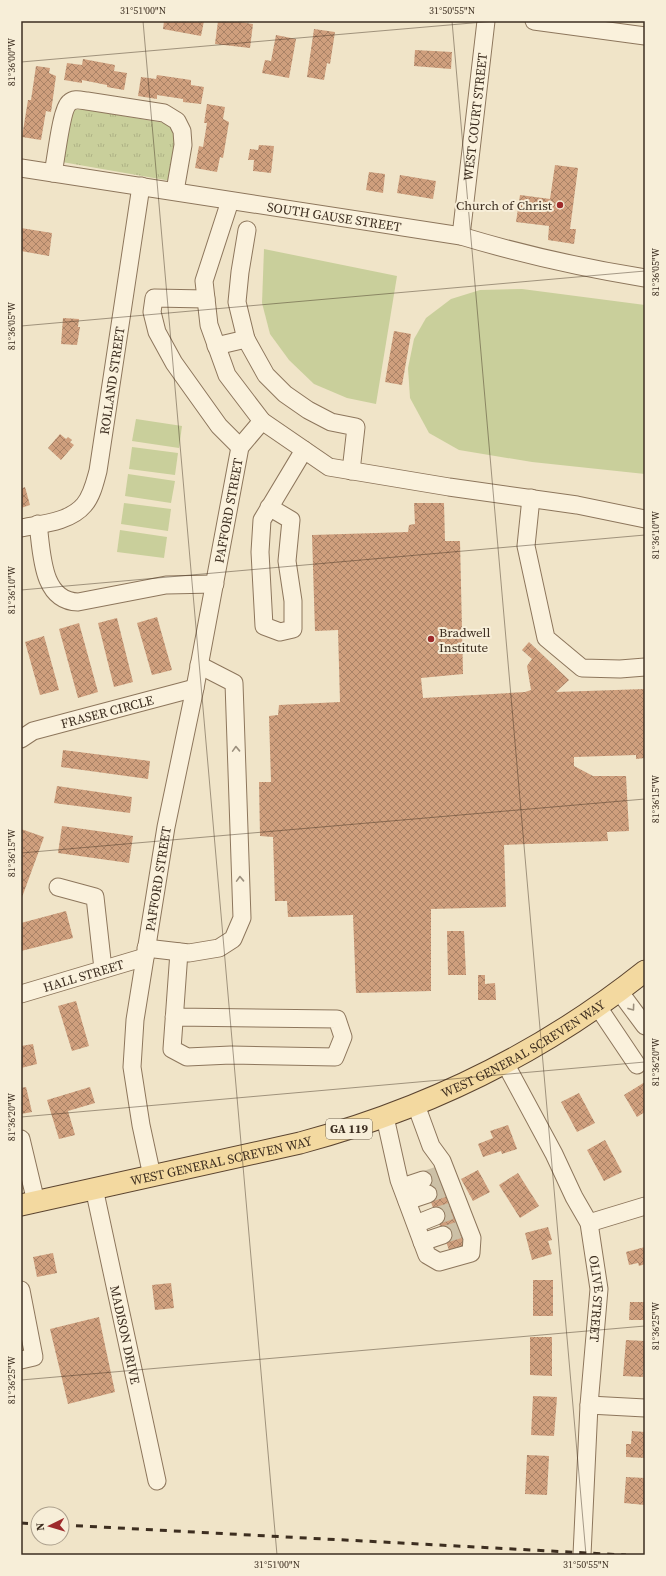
<svg xmlns="http://www.w3.org/2000/svg" width="666" height="1576" viewBox="0 0 666 1576" font-family="'Source Serif 4',serif">
  <style>
    .grass { fill: url(#grass-tufts) }
    .pitch { fill: #c9cf9b }
    .building { fill: url(#building-cross-hatch) }
    .lines { fill: none; stroke-linecap: round; stroke-linejoin: round }
    .minor-tunnel { stroke: #ccc0a6; stroke-width: 17; stroke-dasharray: 17 8; stroke-linecap: butt }
    .minor-casing { stroke: #8d765c; stroke-width: 19 }
    .major-casing { stroke: #5b4430; stroke-width: 23 }
    .minor { stroke: #faf1dc; stroke-width: 17 }
    .major { stroke: #f3d9a0; stroke-width: 21 }
    .rail { stroke: #3d2e20; stroke-width: 3; stroke-dasharray: 7 7; stroke-linecap: butt }
    .oneway { stroke: #9c907e }
    .ticks { fill: none; stroke: #3d2e20; stroke-width: 1; stroke-opacity: 0.45 }
    .poi-dot { fill: #9e2a2b; stroke: #f7eed8; stroke-width: 1.5 }
    .labels { text-anchor: middle; dominant-baseline: central; stroke-width: 4; stroke-linejoin: round; paint-order: stroke }
    .shield { fill: #f7eed8; stroke: #756857; stroke-width: 1 }
    .shield-label { font-size: 12px; font-weight: bold; fill: #3d2e20 }
    .street-label { font-size: 13px; fill: #3d2e20; stroke: #f7eed8 }
    .poi-label { font-size: 13px; fill: #3d2e20; stroke: #f7eed8; text-anchor: end }
    .neatline { fill: none; stroke: #3d2e20; stroke-width: 1.5 }
    .ticks-label { font-size: 10px; text-anchor: middle; fill: #3d2e20 }
  </style>
  <defs>
    <pattern id="grass-tufts" width="24" height="20" patternUnits="userSpaceOnUse"><rect width="24" height="20" fill="#c9cf9b"/><path d="M3 7l-1-3M5 7V3M7 7l1-3M15 17l-1-3M17 17v-4M19 17l1-3" fill="none" stroke="#aeb285"/></pattern>
    <pattern id="building-cross-hatch" width="8" height="8" patternUnits="userSpaceOnUse"><rect width="8" height="8" fill="#cf9f7d"/><path d="M0 0l8 8M0 8l8-8" fill="none" stroke="#a98266"/></pattern>
  </defs>
  <rect width="100%" height="100%" fill="#f0e4c8"/>
  <!-- grass -->
  <path class="grass" d="M82,109L165,123L173,127L178,133L171,181L62,162L70,114L73,110Z"/>
  <!-- pitch -->
  <g class="pitch">
    <path d="M264,249L397,276L376,404L347,398L314,384L289,360L270,334L262,303Z"/>
    <path d="M522,289L645,305V474L532,462L459,450L429,433L410,398L408,368L414,339L426,318L451,299L480,290Z"/>
    <path d="M136,419L182,426L179,448L132,441Z"/>
    <path d="M132,447L178,453L175,475L129,469Z"/>
    <path d="M128,474L175,481L171,503L125,496Z"/>
    <path d="M124,503L171,509L168,531L121,524Z"/>
    <path d="M120,530L167,537L164,558L117,552Z"/>
  </g>
  <!-- building -->
  <g class="building">
    <path d="M164,21H204L201,36L163,29Z"/>
    <path d="M218,21H233L253,24L250,48L215,44Z"/>
    <path d="M314,29L335,32L330,64L327,63L324,80L307,77Z"/>
    <path d="M276,35L296,39L289,78L262,73L265,60L271,61Z"/>
    <path d="M415,50L452,52L451,69L414,66Z"/>
    <path d="M83,59L115,65L114,71L127,73L124,90L107,87V85L82,80V83L64,80L67,63L82,65Z"/>
    <path d="M36,66L50,68L49,73L56,76L51,112L46,111L41,140L22,137L28,100H31Z"/>
    <path d="M157,75L191,80V85L204,87L201,104L183,102V99L157,95V99L138,96L141,77L156,79Z"/>
    <path d="M207,104L225,107L223,119L229,122L223,158L220,157L217,172L195,168L199,146L203,147L207,123H204Z"/>
    <path d="M259,145L274,146L271,173L253,171L254,160H248L250,149L258,150Z"/>
    <path d="M555,165L578,168L570,229H576L574,244L548,240L549,226L516,222L520,195L550,199Z"/>
    <path d="M369,172L385,174L383,193L366,190Z"/>
    <path d="M400,175L436,181L433,199L397,193Z"/>
    <path d="M21,228L52,233L49,256L21,251Z"/>
    <path d="M63,318L79,319L78,327H80L77,345L61,344Z"/>
    <path d="M394,331L411,334L402,385L385,382Z"/>
    <path d="M60,434L66,439L68,437L72,440L70,442L74,445L61,460L48,448Z"/>
    <path d="M25,487L30,505L21,508V489Z"/>
    <path d="M414,503H444L445,541H460L463,674L421,678L423,698L525,692L531,690L527,666L532,659L522,650L529,642L569,680L556,692L645,689V758L636,759V755L574,757V766L593,776H626L629,831L607,832L608,841L504,845L506,907L431,909V991L356,993L353,915L288,917L287,901H275L273,837L260,836L259,782H271L269,716L278,715L279,705L340,702L338,630L315,631L312,535L408,532L409,525L415,524Z"/>
    <path d="M157,617L172,670L152,675L137,623Z"/>
    <path d="M117,618L133,682L114,687L98,623Z"/>
    <path d="M79,623L98,692L78,698L59,629Z"/>
    <path d="M44,636L59,690L40,695L25,642Z"/>
    <path d="M63,750L150,761L148,779L61,767Z"/>
    <path d="M57,786L132,797L130,813L54,803Z"/>
    <path d="M62,826L133,836L129,863L58,853Z"/>
    <path d="M21,829L44,837L21,900Z"/>
    <path d="M66,911L73,938L21,951V923Z"/>
    <path d="M447,931H464L466,975H448Z"/>
    <path d="M478,975H485V984L495,983L496,1000H478Z"/>
    <path d="M76,1001L89,1046L72,1051L58,1006Z"/>
    <path d="M33,1044L37,1064L21,1068V1046Z"/>
    <path d="M645,1082V1112L637,1117L624,1095Z"/>
    <path d="M26,1087L32,1112L21,1114V1088Z"/>
    <path d="M90,1087L95,1103L68,1111L75,1135L59,1139L47,1100Z"/>
    <path d="M579,1093L595,1123L577,1132L561,1102Z"/>
    <path d="M508,1125L517,1149L502,1154L501,1151L483,1157L478,1144L493,1138L490,1131Z"/>
    <path d="M605,1140L622,1172L604,1181L587,1150Z"/>
    <path d="M436,1170L467,1250L451,1255L421,1176Z"/>
    <path d="M478,1170L490,1192L473,1201L461,1179Z"/>
    <path d="M518,1173L539,1206L520,1218L499,1185Z"/>
    <path d="M548,1227L552,1240L548,1241L552,1254L532,1260L525,1233Z"/>
    <path d="M645,1247V1264L639,1266L638,1263L629,1265L626,1252Z"/>
    <path d="M53,1253L57,1273L37,1277L33,1257Z"/>
    <rect x="533" y="1280" width="20" height="36"/>
    <path d="M171,1283L174,1308L155,1310L152,1285Z"/>
    <path d="M630,1302H645V1320H629Z"/>
    <path d="M99,1317L115,1392L68,1404L50,1329Z"/>
    <path d="M530,1337H552V1376L530,1375Z"/>
    <path d="M626,1340L645,1341L643,1377L623,1376Z"/>
    <path d="M533,1396L557,1397L554,1436L531,1435Z"/>
    <path d="M632,1431L645,1432V1458L626,1457V1444H631Z"/>
    <path d="M527,1455L549,1456L547,1495L525,1494Z"/>
    <path d="M626,1477L645,1478V1505L624,1503Z"/>
  </g>
  <g class="lines">
    <!-- minor-tunnel -->
    <g class="minor-tunnel">
      <path d="M423,1180L438,1175"/>
      <path d="M428,1194L443,1189"/>
      <path d="M436,1216L451,1211"/>
      <path d="M443,1235L459,1230"/>
    </g>
    <defs>
      <g id="minor">
        <path d="M534,21L645,36"/>
        <path id="s1" d="M21,168L461,236C521,254 583,268 645,278"/>
        <path d="M53,173C56,160 61,110 69,103C74,98 80,100 87,101L164,113L177,121L182,131L183,145L175,191"/>
        <path d="M230,201L204,281L209,325L227,375L262,421L329,467L449,487L577,505L645,519"/>
        <path d="M247,230L240,272L237,302L246,339L266,375L285,394L308,410L331,422L356,427L351,471"/>
        <path id="s2" d="M461,236L486,21"/>
        <path d="M206,299L154,298L152,312L157,332L174,363L219,426L240,447"/>
        <path d="M216,346L246,339"/>
        <path d="M531,498L526,546L546,638L582,668L620,669L645,667"/>
        <path d="M269,507L291,520L287,561L293,601V629L280,632L264,626L260,552L262,520L304,450"/>
        <path d="M38,524C42,552 41,601 78,602L166,585L215,584"/>
        <path id="s3" d="M21,528C41,524 70,522 84,505C92,496 95,482 98,471L141,186"/>
        <path id="s4" d="M21,739L33,731L195,688"/>
        <path d="M58,887L95,897L103,969"/>
        <path d="M146,948L189,953L219,948L233,939L242,918L234,683L199,665"/>
        <path d="M619,991L645,1026"/>
        <path id="s5" d="M21,994L145,957"/>
        <path d="M598,1007L637,1065"/>
        <path d="M174,1017L337,1019L343,1037L335,1057L231,1055L187,1057L172,1049L179,952"/>
        <path id="s6" d="M505,1063L554,1154L574,1197L589,1223L599,1289L589,1405L582,1555"/>
        <path d="M385,1117L399,1180L427,1255L439,1262L471,1253L472,1238L442,1161L431,1146L416,1105"/>
        <path d="M21,1139L36,1202"/>
        <path id="s7" d="M152,1176L141,1125L132,1067L135,1020L166,827L195,688L240,447L262,421"/>
        <path d="M402,1187L423,1180"/>
        <path id="s8" d="M94,1188L157,1481"/>
        <path d="M407,1201L428,1194"/>
        <path d="M589,1223L645,1206"/>
        <path d="M416,1224L436,1216"/>
        <path d="M422,1242L443,1235"/>
        <path d="M21,1290L34,1357L21,1360"/>
        <path d="M589,1405L645,1408"/>
      </g>
      <g id="major">
        <path id="s9" d="M21,1205L300,1143C427,1109 542,1053 645,971"/>
      </g>
    </defs>
    <!-- minor casing -->
    <use href="#minor" class="minor-casing"/>
    <!-- major casing -->
    <use href="#major" class="major-casing"/>
    <!-- minor -->
    <use href="#minor" class="minor"/>
    <!-- major -->
    <use href="#major" class="major"/>
    <!-- rail -->
    <g class="rail">
      <path d="M21,1523L38,1524"/>
      <path d="M62,1525L626,1555"/>
    </g>
  </g>
  <!-- one-way arrows -->
  <defs><path id="oneway-chevron" d="M-2-3.5L2.5 0L-2 3.5" fill="none" stroke-width="1.6" stroke-linecap="round" stroke-linejoin="round"/></defs>
  <g class="oneway">
    <use href="#oneway-chevron" transform="translate(236 749) rotate(-92)"/>
    <use href="#oneway-chevron" transform="translate(240 879) rotate(-92)"/>
    <use href="#oneway-chevron" transform="translate(632 1008) rotate(54)"/>
  </g>
  <!-- ticks -->
  <path class="ticks" d="M143,21L277,1555M452,21L586,1555M21,62L495,21M21,326L645,271M21,590L645,535M21,853L645,799M21,1117L645,1062M21,1380L645,1326"/>
  <!-- markers -->
  <g class="poi-dot">
    <circle cx="560" cy="205" r="4"/>
    <circle cx="431" cy="639" r="4"/>
  </g>
  <g class="labels">
    <!-- shield labels -->
    <rect class="shield" x="326" y="1119" width="46" height="20" rx="3"/>
    <g class="shield-label">
      <text x="349" y="1129">GA 119</text>
    </g>
    <!-- street labels -->
    <g class="street-label">
      <text stroke="none"><textPath href="#s2" startOffset="120">WEST COURT STREET</textPath></text>
      <text stroke="none"><textPath href="#s1" startOffset="317">SOUTH GAUSE STREET</textPath></text>
      <text stroke="none"><textPath href="#s3" startOffset="197">ROLLAND STREET</textPath></text>
      <text stroke="none"><textPath href="#s7" startOffset="676">PAFFORD STREET</textPath></text>
      <text stroke="none"><textPath href="#s4" startOffset="91">FRASER CIRCLE</textPath></text>
      <text stroke="none"><textPath href="#s7" startOffset="301">PAFFORD STREET</textPath></text>
      <text stroke="none"><textPath href="#s5" startOffset="65">HALL STREET</textPath></text>
      <text stroke="none"><textPath href="#s9" startOffset="529">WEST GENERAL SCREVEN WAY</textPath></text>
      <text stroke="none"><textPath href="#s9" startOffset="205">WEST GENERAL SCREVEN WAY</textPath></text>
      <text stroke="none"><textPath href="#s6" startOffset="257">OLIVE STREET</textPath></text>
      <text stroke="none"><textPath href="#s8" startOffset="150">MADISON DRIVE</textPath></text>
    </g>
    <!-- poi labels -->
    <g class="poi-label">
      <text x="552" y="205">Church of Christ</text>
      <text x="439" y="632" text-anchor="start">Bradwell<tspan x="439" dy="15">Institute</tspan></text>
    </g>
  </g>
  <!-- border -->
  <rect width="666" height="1576" fill="none" stroke="#f7eed8" stroke-width="44"/>
  <!-- north arrow -->
  <g transform="translate(50 1526) rotate(265)"><circle r="19" fill="#f7eed8" stroke="#ada18e"/>
  <path d="M0-3L7 15L0 10L-7 15Z" fill="#9e2a2b"/>
  <text y="-6" font-size="11" font-weight="bold" text-anchor="middle" fill="#3d2e20">N</text>
  </g>
  <rect x="22" y="22" width="622" height="1532" class="neatline"/>
  <g class="ticks-label">
    <text x="143" y="14">31°51'00"N</text>
    <text x="452" y="14">31°50'55"N</text>
    <text transform="translate(11 62) rotate(-90)" y="4">81°36'00"W</text>
    <text transform="translate(655 272) rotate(-90)" y="4">81°36'05"W</text>
    <text transform="translate(11 326) rotate(-90)" y="4">81°36'05"W</text>
    <text transform="translate(655 535) rotate(-90)" y="4">81°36'10"W</text>
    <text transform="translate(11 590) rotate(-90)" y="4">81°36'10"W</text>
    <text transform="translate(655 799) rotate(-90)" y="4">81°36'15"W</text>
    <text transform="translate(11 853) rotate(-90)" y="4">81°36'15"W</text>
    <text transform="translate(655 1062) rotate(-90)" y="4">81°36'20"W</text>
    <text transform="translate(11 1117) rotate(-90)" y="4">81°36'20"W</text>
    <text transform="translate(655 1326) rotate(-90)" y="4">81°36'25"W</text>
    <text transform="translate(11 1380) rotate(-90)" y="4">81°36'25"W</text>
    <text x="277" y="1568">31°51'00"N</text>
    <text x="586" y="1568">31°50'55"N</text>
  </g>
</svg>
